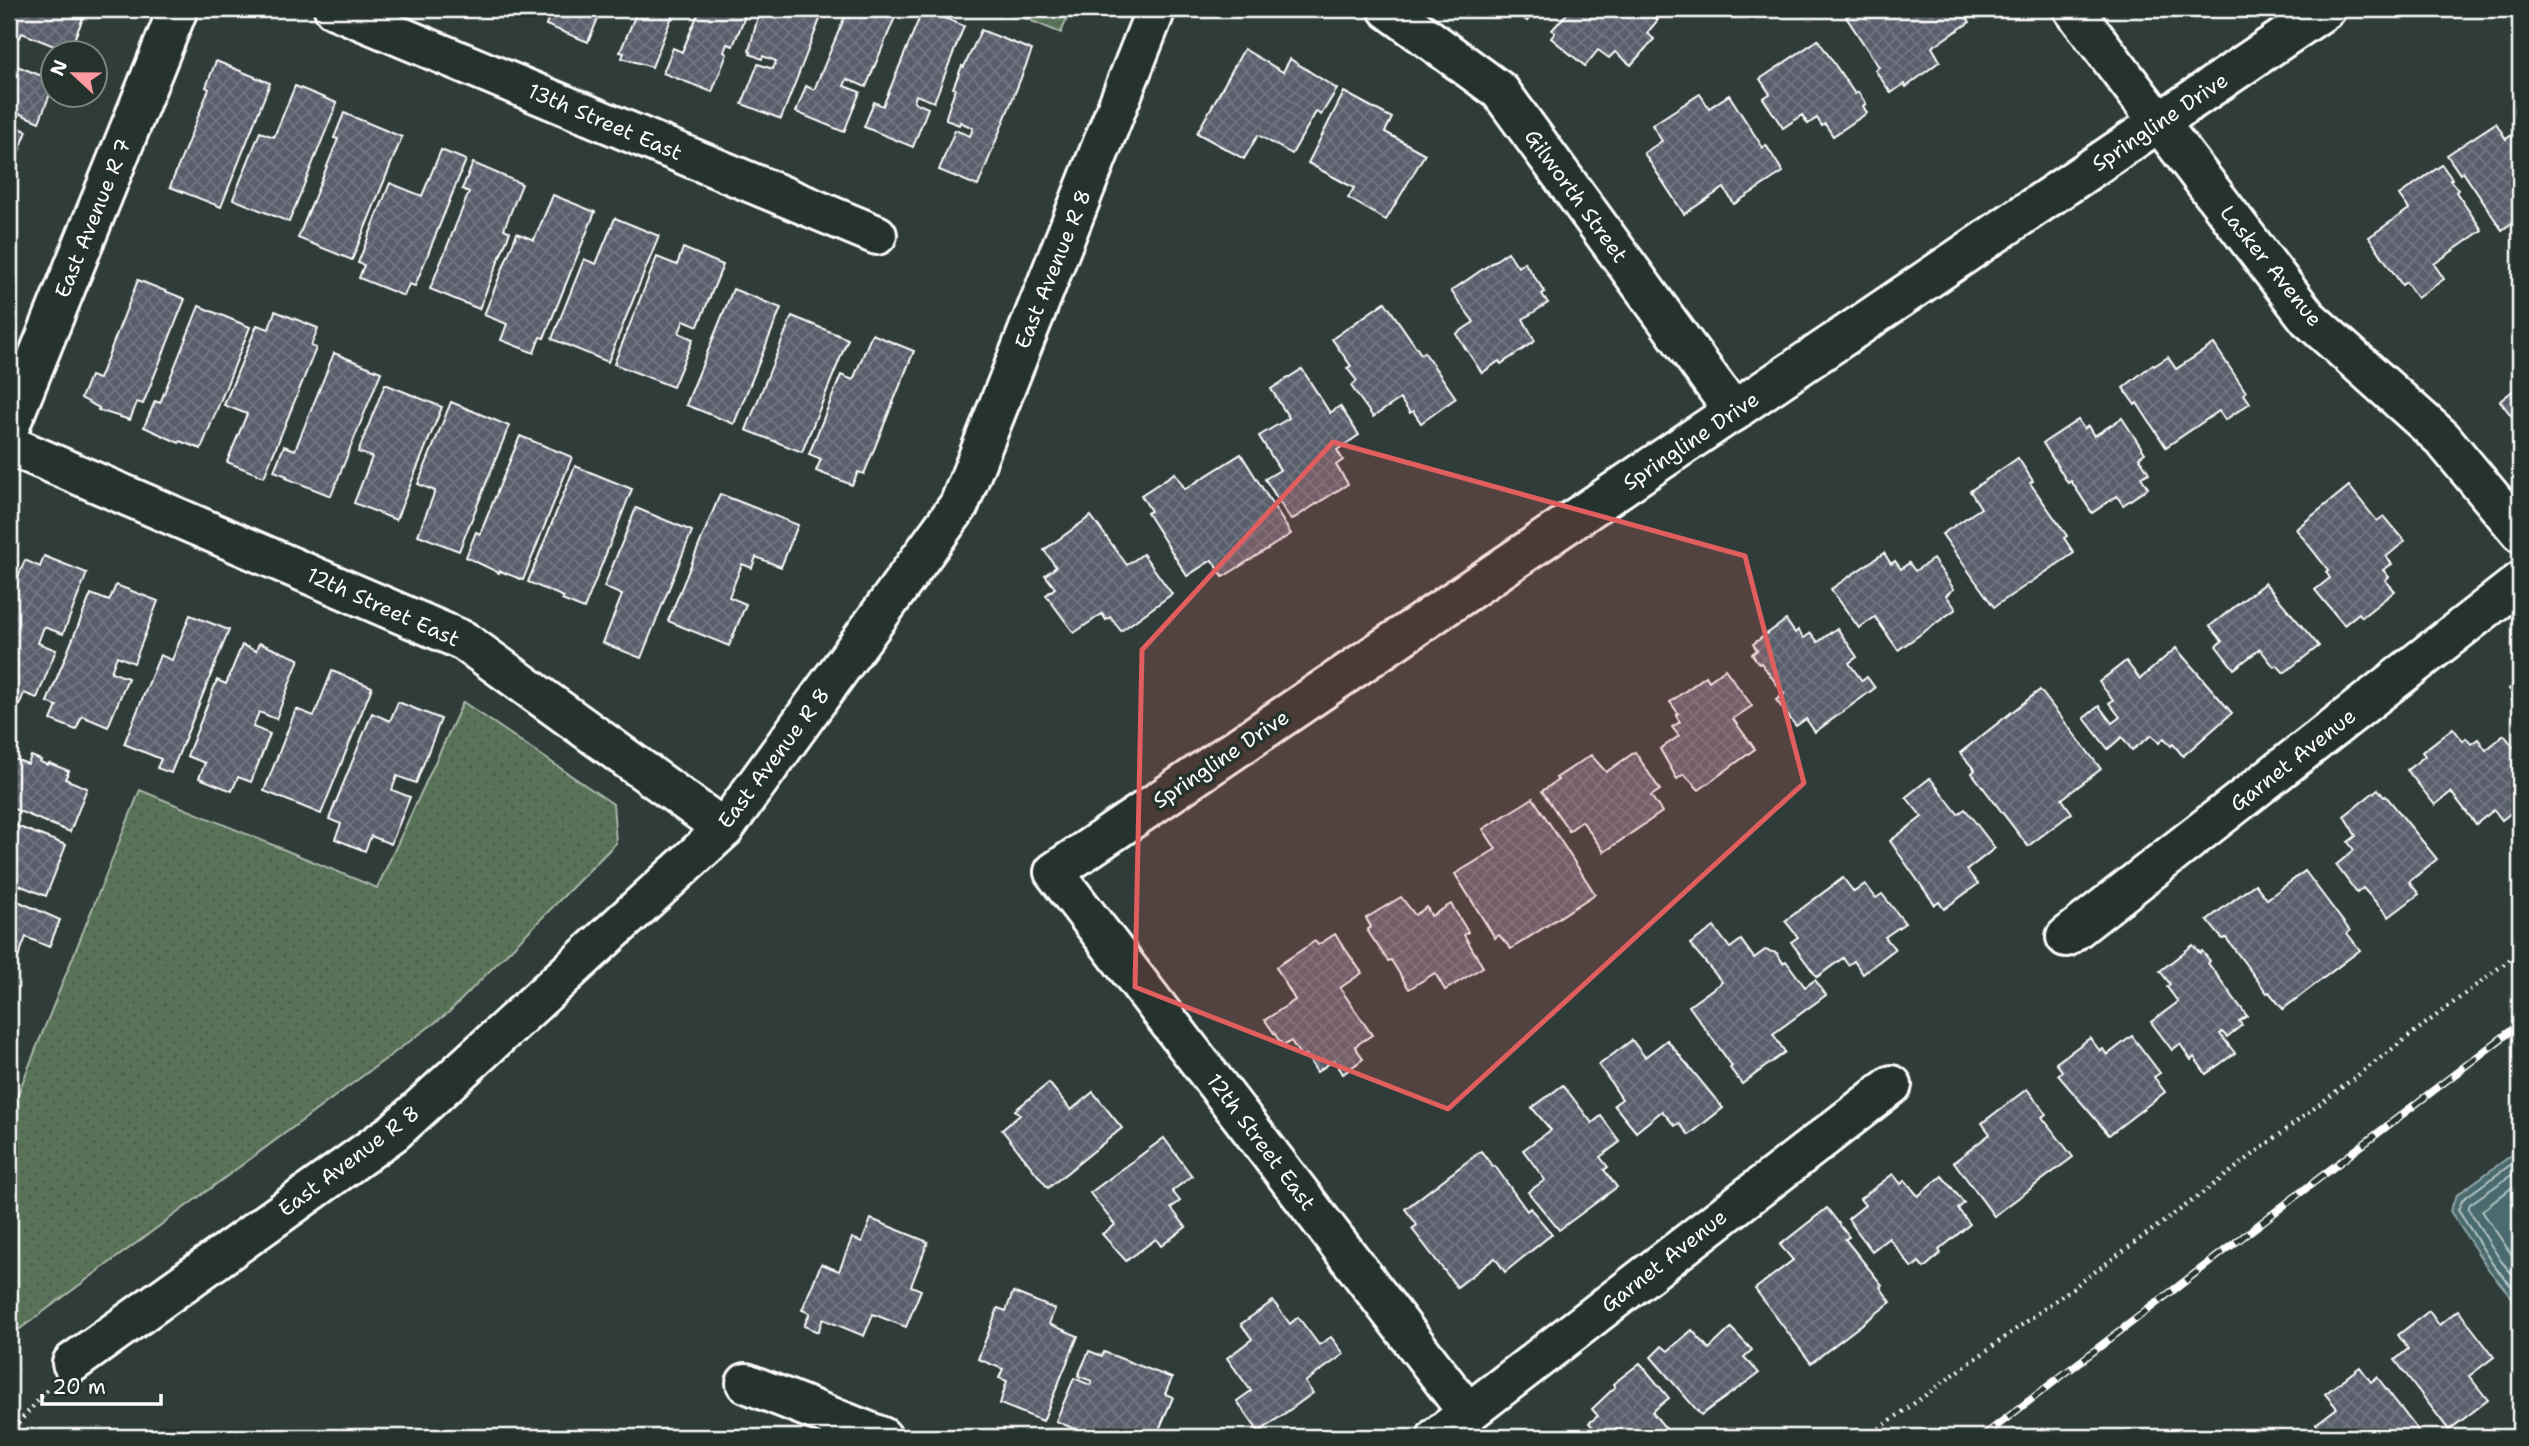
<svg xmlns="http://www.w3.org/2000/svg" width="2529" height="1446" viewBox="0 0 2529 1446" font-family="'Shantell Sans',sans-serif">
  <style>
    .park { fill: url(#park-dots); stroke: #acb9ac; stroke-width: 2 }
    .water { fill: #486b6e; stroke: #91a6a8; stroke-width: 2 }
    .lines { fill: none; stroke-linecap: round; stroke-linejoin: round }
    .shore { stroke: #b6c4c5; stroke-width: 2 }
    .building { fill: url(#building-cross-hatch); stroke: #fff; stroke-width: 2 }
    .minor-casing { stroke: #fff; stroke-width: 44 }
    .path { stroke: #fff; stroke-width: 4.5; stroke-dasharray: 2 5; stroke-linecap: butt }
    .minor { stroke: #26332d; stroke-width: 38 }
    .rail-casing { stroke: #fff; stroke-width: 8 }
    .rail { stroke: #26332d; stroke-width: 5; stroke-dasharray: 16; stroke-linecap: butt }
    .marked { fill: #e05e5e; fill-opacity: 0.2; stroke: #e05e5e; stroke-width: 5; stroke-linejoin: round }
    .labels { text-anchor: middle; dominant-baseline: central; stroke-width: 7; stroke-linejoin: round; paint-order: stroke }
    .street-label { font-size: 21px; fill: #fff; stroke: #26332d }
  </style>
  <defs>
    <pattern id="park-dots" width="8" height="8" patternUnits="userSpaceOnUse" patternTransform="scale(1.75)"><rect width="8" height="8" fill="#597359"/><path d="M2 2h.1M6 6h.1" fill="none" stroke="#515a51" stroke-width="1.8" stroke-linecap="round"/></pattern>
    <pattern id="building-cross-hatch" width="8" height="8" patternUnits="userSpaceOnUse" patternTransform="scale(1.75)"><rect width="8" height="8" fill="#595e6b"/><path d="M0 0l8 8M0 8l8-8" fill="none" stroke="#727681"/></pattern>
  </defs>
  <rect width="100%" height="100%" fill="#303c39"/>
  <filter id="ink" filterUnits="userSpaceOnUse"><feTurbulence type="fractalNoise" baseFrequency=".0143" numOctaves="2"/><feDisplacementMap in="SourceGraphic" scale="14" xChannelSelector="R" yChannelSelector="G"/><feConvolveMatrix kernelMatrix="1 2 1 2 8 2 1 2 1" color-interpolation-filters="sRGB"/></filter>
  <g filter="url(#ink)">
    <!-- park -->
    <g class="park">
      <path d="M1002,9H1071L1061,33Z"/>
      <path d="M463,702L613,804L616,843L448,1013L9,1337V1116L140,790L377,888Z"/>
    </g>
    <!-- water -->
    <path class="water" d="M2520,1149V1307L2489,1270L2450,1211L2457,1195Z"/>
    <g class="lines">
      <!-- shore -->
      <g class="shore">
        <path d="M2520,1158L2463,1199L2458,1210L2494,1266L2520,1296"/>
        <path d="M2520,1169L2470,1204L2468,1209L2501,1261L2520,1283"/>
        <path d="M2520,1181L2482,1211L2520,1267"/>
      </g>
    </g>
    <!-- building -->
    <g class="building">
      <path d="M9,9H74L85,13L69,52L22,33L20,38L9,33Z"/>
      <path d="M537,9H602L588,42L546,25L550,14Z"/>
      <path d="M638,9H675L652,67L622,58L624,53L620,52Z"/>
      <path d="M700,9H748L733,46L727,44L724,52L727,54L712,92L663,73L673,48L682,52Z"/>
      <path d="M760,9H824L781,119L742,104L758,64L773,69L776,61L763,56L762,59L750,54L751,52L749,51Z"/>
      <path d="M848,9L898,10L866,87L847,79L844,86L860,92L844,132L796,112L806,86L814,90Z"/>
      <path d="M923,9L964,26L934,102L916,95L914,102L928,108L913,147L864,127L874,102L883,106Z"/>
      <path d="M1513,9H1538L1527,21Z"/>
      <path d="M1571,9H1644L1658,20L1647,33L1654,39L1631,65L1615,52L1609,58L1598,50L1585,66L1551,38L1555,33L1552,30Z"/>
      <path d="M1859,9H1961L1970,22L1932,47L1940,61L1906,87L1904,84L1891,93L1875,70L1879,67L1846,17Z"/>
      <path d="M981,30L1032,50L978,186L939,170L955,130L970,136L973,128L960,122L959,125L946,120V117L955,89L953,88L962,66L964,67Z"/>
      <path d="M1818,40L1855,94L1858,92L1866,104L1863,106L1867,113L1833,136L1825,124L1822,126L1817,118L1808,124L1802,115L1783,128L1763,98L1770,94L1760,79Z"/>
      <path d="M9,49L16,52L12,64L52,80V89L39,122L9,109Z"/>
      <path d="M1244,49L1283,72L1290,59L1337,89L1321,115L1316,112L1292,154L1258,135L1244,159L1197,133Z"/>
      <path d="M216,61L270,83L221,207L170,187L209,89L206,87Z"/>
      <path d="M295,86L337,103L289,222L233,199L260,132L274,137Z"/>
      <path d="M1344,92L1392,118L1385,132L1425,154L1386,220L1348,198L1354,188L1308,163Z"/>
      <path d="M1700,94L1709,108L1729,95L1763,148L1766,145L1783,172L1734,204L1724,188L1684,214L1644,153L1662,141L1652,125Z"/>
      <path d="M344,113L402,137L352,260L298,238L338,139L334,138Z"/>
      <path d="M2496,123L2506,139L2520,129V217L2502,230L2463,172L2460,174L2447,155Z"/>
      <path d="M9,124L27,131L9,177Z"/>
      <path d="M441,150L466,160L415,286L409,284L404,296L359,278L364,265L358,263L390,183L422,196Z"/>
      <path d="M473,163L522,184L504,229L510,232L479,309L430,289L469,192L462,189Z"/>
      <path d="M2442,165L2452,179L2450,180L2458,190L2456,192L2482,230L2434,264L2444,279L2417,298L2406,282L2402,285L2369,237L2409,209L2399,195Z"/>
      <path d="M553,195L595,212L544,338L540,337L534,353L501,340L507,324L484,315L517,233L534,240Z"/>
      <path d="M615,218L659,236L608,362L552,339L584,259L596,264Z"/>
      <path d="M683,248L723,265L698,326L684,320L679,333L693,339L673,387L614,364L657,257L677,265Z"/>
      <path d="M1508,252L1518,267L1524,262L1545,292L1542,294L1548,303L1523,319L1535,341L1501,364L1499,361L1482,373L1456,334L1474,322L1451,291Z"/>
      <path d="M138,280L185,299L143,404L137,402L130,420L98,410L99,408L81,398L90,376L99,379Z"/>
      <path d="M733,289L781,308L734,424L686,405Z"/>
      <path d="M1385,302L1421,354L1424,352L1456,398L1421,423L1413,411L1410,413L1400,399L1373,417L1351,386L1357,381L1347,368L1351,366L1332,339Z"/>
      <path d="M199,306L250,327L201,449L180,441L179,443L144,427L155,401L160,403Z"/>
      <path d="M275,311L318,328L311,346L316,348L264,477L227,462L247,414L224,405L257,325L269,329Z"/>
      <path d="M792,316L848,339L802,452L746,430Z"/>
      <path d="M872,334L914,351L864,474L858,472L852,485L816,471L821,459L809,454L841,375L853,380Z"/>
      <path d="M2214,344L2246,392L2244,394L2250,403L2225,420L2219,411L2166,447L2137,403L2135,405L2123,388L2153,364L2154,366L2168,357L2176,369Z"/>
      <path d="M334,353L381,372L331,496L286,478L287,476L274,471L284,446L295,450Z"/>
      <path d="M1302,369L1330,413L1340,406L1359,435L1337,450L1343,460L1336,465L1348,484L1291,520L1265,479L1280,470L1259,436L1289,418L1271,389Z"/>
      <path d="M385,384L442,407L396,520L354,503L372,457L358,452Z"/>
      <path d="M2520,385V427L2500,401Z"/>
      <path d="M451,402L509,426L459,551L418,535L435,491L418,484Z"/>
      <path d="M2122,418L2145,453L2139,457L2149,473L2141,477L2148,488L2123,505L2117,496L2092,513L2071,481L2068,483L2043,443L2078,420L2084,429L2088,426L2094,436Z"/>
      <path d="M520,436L572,457L523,580L500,571L499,573L466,557L476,532L480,534Z"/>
      <path d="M1241,454L1291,534L1223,577L1212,560L1187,576L1147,513L1151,511L1141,495L1175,473L1185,489Z"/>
      <path d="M2018,458L2033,481L2030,483L2067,536L2064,538L2074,553L1994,607L1942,534L1981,508L1970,491Z"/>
      <path d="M575,466L632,489L584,609L562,600L564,597L528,582Z"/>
      <path d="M2349,486L2377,521L2384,516L2405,541L2386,557L2392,564L2383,570L2389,577L2385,580L2395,591L2362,617L2359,613L2344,625L2315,590L2330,578L2326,572L2328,570L2296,529Z"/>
      <path d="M720,494L798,525L781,567L756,557L752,568L742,564L729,597L746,604L729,646L668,621Z"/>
      <path d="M636,508L692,531L641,658L603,643L622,595L604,587Z"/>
      <path d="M1091,516L1127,565L1143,554L1172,594L1121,631L1110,617L1106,620L1102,614L1074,633L1046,595L1055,588L1045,575L1056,567L1044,550Z"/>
      <path d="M1884,553L1891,564L1895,561L1901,569L1909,563L1915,571L1933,559L1954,589L1946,595L1956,609L1898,650L1875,617L1859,628L1831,589Z"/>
      <path d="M44,556L87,573L63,634L44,627L38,643L56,650L37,698L24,693L16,713L9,711V600L25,560L40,567Z"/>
      <path d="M2265,583L2319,646L2284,673L2277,665L2274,667L2260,649L2234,669L2216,646L2222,641L2210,626Z"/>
      <path d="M116,585L158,601L134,663L117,656L111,672L128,678L108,727L82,716L76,730L51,720L57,706L47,702L91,594L109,601Z"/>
      <path d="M190,615L229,630L171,773L157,768L161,759L124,744L160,655L172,660Z"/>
      <path d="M1786,620L1795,633L1798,630L1804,638L1811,633L1818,642L1837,628L1857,657L1849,663L1862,681L1867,677L1875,688L1815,732L1806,719L1796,726L1776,700L1784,694L1761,663L1759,664L1752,654L1757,650L1753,644Z"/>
      <path d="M259,643L299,659L276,719L259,712L253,727L270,734L251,782L238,777L232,791L199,778L205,763L187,756L217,680L226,684L242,645L256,651Z"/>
      <path d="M2176,648L2232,713L2183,756L2173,744L2171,746L2164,738L2159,743L2152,735L2132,750L2122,737L2108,749L2084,718L2099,706L2112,723L2120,717L2109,703L2113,700L2099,682L2126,661L2140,679Z"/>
      <path d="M1725,669L1752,706L1733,719L1755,749L1699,790L1684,774L1677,779L1660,749L1679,736L1672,727L1680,722L1676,716L1678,713L1670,702L1706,676L1709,681Z"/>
      <path d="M332,671L372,687L321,814L264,791L296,709L314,716Z"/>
      <path d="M2520,681V710L2512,700L2516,697L2509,689Z"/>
      <path d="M2040,690L2101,769L2062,799L2072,813L2028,846L1972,773L1975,770L1960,753Z"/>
      <path d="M398,702L441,719L416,783L397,776L392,790L410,797L391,844L371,836L365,851L335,839L341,824L329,819L372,713L390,721Z"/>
      <path d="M2453,728L2463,741L2466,738L2471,744L2478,739L2486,750L2504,735L2520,755V806L2502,820L2494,810L2476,824L2451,792L2435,805L2407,770L2425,756L2422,752Z"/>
      <path d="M1635,752L1660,790L1651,796L1662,812L1604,852L1582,821L1569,831L1542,791L1558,780L1556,778L1591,755L1606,772Z"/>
      <path d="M31,756L41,760L40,762L48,765L49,763L69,771L65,779L87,788L70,832L9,807V757L28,764Z"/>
      <path d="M1930,778L1958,814L1965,809L1995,848L1967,870L1978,884L1944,909L1939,902L1935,905L1890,841L1922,817L1906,797Z"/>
      <path d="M2378,789L2384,797L2386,796L2437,859L2409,882L2419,894L2389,917L2363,888L2357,893L2336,865L2354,850L2348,842L2356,836L2344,816Z"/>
      <path d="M1533,798L1595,894L1511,949L1499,935L1495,938L1455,874L1496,849L1483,829Z"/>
      <path d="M9,823L66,845L46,896L9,881Z"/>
      <path d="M2305,871L2350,931L2347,933L2360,950L2283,1009L2269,992L2267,993L2226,938L2223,939L2219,935L2207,920L2255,884L2267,899Z"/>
      <path d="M1843,878L1854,892L1865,884L1876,898L1882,894L1905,923L1885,937L1895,949L1863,974L1854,961L1848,965L1843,958L1817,977L1791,942L1798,937L1785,921Z"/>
      <path d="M9,897L60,920L49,947L26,937L16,963L9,960Z"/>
      <path d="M1401,897L1415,915L1427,907L1431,916L1451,904L1468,932L1464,935L1483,967L1445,990L1435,973L1409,989L1391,960L1388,961L1367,930L1371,927L1366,918Z"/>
      <path d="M1714,927L1730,948L1741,940L1754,958L1765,950L1777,953L1783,963L1786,961L1805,987L1815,980L1826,995L1773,1034L1785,1052L1742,1084L1730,1068L1732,1066L1689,1006L1722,982L1690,944Z"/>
      <path d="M1335,934L1362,973L1340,988L1372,1035L1355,1046L1363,1059L1343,1074L1334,1060L1317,1072L1306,1055L1302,1058L1291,1041L1283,1046L1265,1020L1295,1000L1276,967L1315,941L1318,945Z"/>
      <path d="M2193,945L2200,953L2202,951L2210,961L2208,963L2247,1016L2239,1021L2242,1025L2227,1037L2222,1032L2220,1034L2235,1053L2206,1074L2194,1057L2191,1060L2180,1044L2172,1050L2151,1022L2178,1002L2167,987L2170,984L2160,971Z"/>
      <path d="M2132,1036L2160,1073L2154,1077L2165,1092L2109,1135L2058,1075L2062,1071L2056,1063L2090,1038L2100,1051L2103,1049L2107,1055Z"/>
      <path d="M1632,1040L1645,1057L1667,1040L1723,1108L1689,1135L1679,1123L1675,1126L1662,1111L1636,1132L1614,1105L1622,1099L1599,1065Z"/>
      <path d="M1049,1083L1071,1110L1093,1092L1122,1128L1048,1188L1002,1130L1020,1115L1015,1110Z"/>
      <path d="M1563,1085L1592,1123L1601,1116L1620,1142L1600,1157L1608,1167L1604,1170L1617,1187L1559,1230L1528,1192L1545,1180L1523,1150L1551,1130L1532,1108Z"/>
      <path d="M2027,1089L2046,1114L2042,1117L2073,1157L1994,1216L1954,1162L1990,1134L1982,1123Z"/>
      <path d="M1164,1138L1192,1176L1172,1191L1180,1201L1171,1208L1186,1227L1161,1246L1156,1239L1126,1261L1102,1234L1115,1225L1090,1193Z"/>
      <path d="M1481,1151L1493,1167L1495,1166L1527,1211L1530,1208L1552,1234L1505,1272L1495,1258L1457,1287L1412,1229L1417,1225L1405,1209Z"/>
      <path d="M1893,1174L1901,1184L1905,1180L1918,1196L1942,1176L1964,1203L1958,1209L1970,1224L1939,1250L1941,1253L1924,1268L1919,1262L1912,1268L1889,1238L1872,1251L1848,1219L1865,1205L1860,1199Z"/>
      <path d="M1827,1208L1849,1237L1845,1239L1882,1285L1880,1287L1891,1302L1811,1363L1755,1289L1793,1260L1780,1245Z"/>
      <path d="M871,1219L928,1242L911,1286L921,1290L906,1327L873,1314L864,1336L823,1319L818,1332L804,1326L810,1313L802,1310L821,1264L839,1271L852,1238L862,1242Z"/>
      <path d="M1013,1292L1055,1309L1049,1324L1078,1336L1043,1421L1000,1404L1007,1381L999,1378L1003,1369L978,1359L998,1308L1006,1311Z"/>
      <path d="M1273,1301L1290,1324L1298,1317L1319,1345L1331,1337L1344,1354L1305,1382L1313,1393L1259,1432L1237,1401L1251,1391L1227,1358L1252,1339L1241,1324Z"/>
      <path d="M2458,1310L2494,1357L2469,1376L2488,1400L2449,1430L2395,1360L2408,1349L2398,1335L2429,1311L2439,1325Z"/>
      <path d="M1731,1328L1752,1350L1744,1357L1759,1373L1701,1415L1651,1357L1662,1346L1668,1351L1692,1330L1709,1349Z"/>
      <path d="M1089,1351L1102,1356L1104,1352L1172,1378L1165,1394L1173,1397L1156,1437L1126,1426L1119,1437H1087L1076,1433L1077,1430L1056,1421L1074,1378L1090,1385L1092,1381L1078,1376Z"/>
      <path d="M1640,1363L1669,1398L1652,1412L1673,1437H1585L1594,1429L1589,1423L1598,1416L1592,1409L1615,1387L1613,1384Z"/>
      <path d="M2360,1367L2371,1382L2377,1377L2423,1437H2326L2316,1424L2337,1408L2325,1394Z"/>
    </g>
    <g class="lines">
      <defs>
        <g id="minor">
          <path d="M334,9L877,235"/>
          <path d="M1388,9L1500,91L1734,412"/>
          <path d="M2073,9L2308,318L2442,438L2520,532"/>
          <path d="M9,428L178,9"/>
          <path d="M9,445L464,641L724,829"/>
          <path d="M2066,937L2520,582"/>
          <path d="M72,1363L394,1132L724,829L959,505L1156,9"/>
          <path d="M746,1383L882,1437"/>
          <path d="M1468,1413L1054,872L2326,9"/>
          <path d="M1437,1437L1892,1085"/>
        </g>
      </defs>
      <!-- minor casing -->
      <use href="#minor" class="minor-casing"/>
      <!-- path -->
      <g class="path">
        <path d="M9,1434L47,1390"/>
        <path d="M1868,1437L2192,1201L2520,952"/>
      </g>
      <!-- minor -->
      <use href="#minor" class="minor"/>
      <defs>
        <path id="rail" d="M1982,1437L2520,1024"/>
      </defs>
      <!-- rail casing -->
      <use href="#rail" class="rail-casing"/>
      <!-- rail -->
      <use href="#rail" class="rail"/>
    </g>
  </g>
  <!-- marked area -->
  <path class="marked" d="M1333,442L1745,556L1804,783L1448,1109L1135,987L1142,650Z"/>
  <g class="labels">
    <!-- street labels -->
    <g class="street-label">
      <text transform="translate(605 122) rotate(23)">13th Street East</text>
      <text transform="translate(2160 122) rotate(-34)">Springline Drive</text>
      <text transform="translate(1576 196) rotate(54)">Gilworth Street</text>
      <text transform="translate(93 218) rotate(-68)">East Avenue R 7</text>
      <text transform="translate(2271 266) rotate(51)">Lasker Avenue</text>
      <text transform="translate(1053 269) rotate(-68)">East Avenue R 8</text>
      <text transform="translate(1691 441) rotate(-34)">Springline Drive</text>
      <text transform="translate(383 607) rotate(24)">12th Street East</text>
      <text transform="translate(774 758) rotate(-53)">East Avenue R 8</text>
      <text transform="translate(1221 759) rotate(-34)">Springline Drive</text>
      <text transform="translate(2293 760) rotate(-38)">Garnet Avenue</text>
      <text transform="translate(1261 1142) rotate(53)">12th Street East</text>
      <text transform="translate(349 1161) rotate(-37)">East Avenue R 8</text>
      <text transform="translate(1664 1261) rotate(-38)">Garnet Avenue</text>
    </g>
  </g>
  <!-- margin -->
  <rect width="2529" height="1446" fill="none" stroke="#26332d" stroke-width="35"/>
  <rect x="18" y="18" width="2494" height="1411" fill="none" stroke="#fff" stroke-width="2.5" filter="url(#ink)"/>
  <!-- north arrow -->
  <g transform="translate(74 74) rotate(292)"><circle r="33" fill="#26332d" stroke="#7d8581" stroke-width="2"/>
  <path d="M0-5L12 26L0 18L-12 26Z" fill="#ff9aa2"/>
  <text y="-10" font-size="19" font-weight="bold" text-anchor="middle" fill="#ffffff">N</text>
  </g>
  <!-- scale -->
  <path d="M42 1394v10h119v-10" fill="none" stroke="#ffffff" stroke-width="3.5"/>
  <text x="52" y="1394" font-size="21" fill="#ffffff" stroke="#26332d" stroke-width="5" paint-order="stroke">20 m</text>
</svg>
